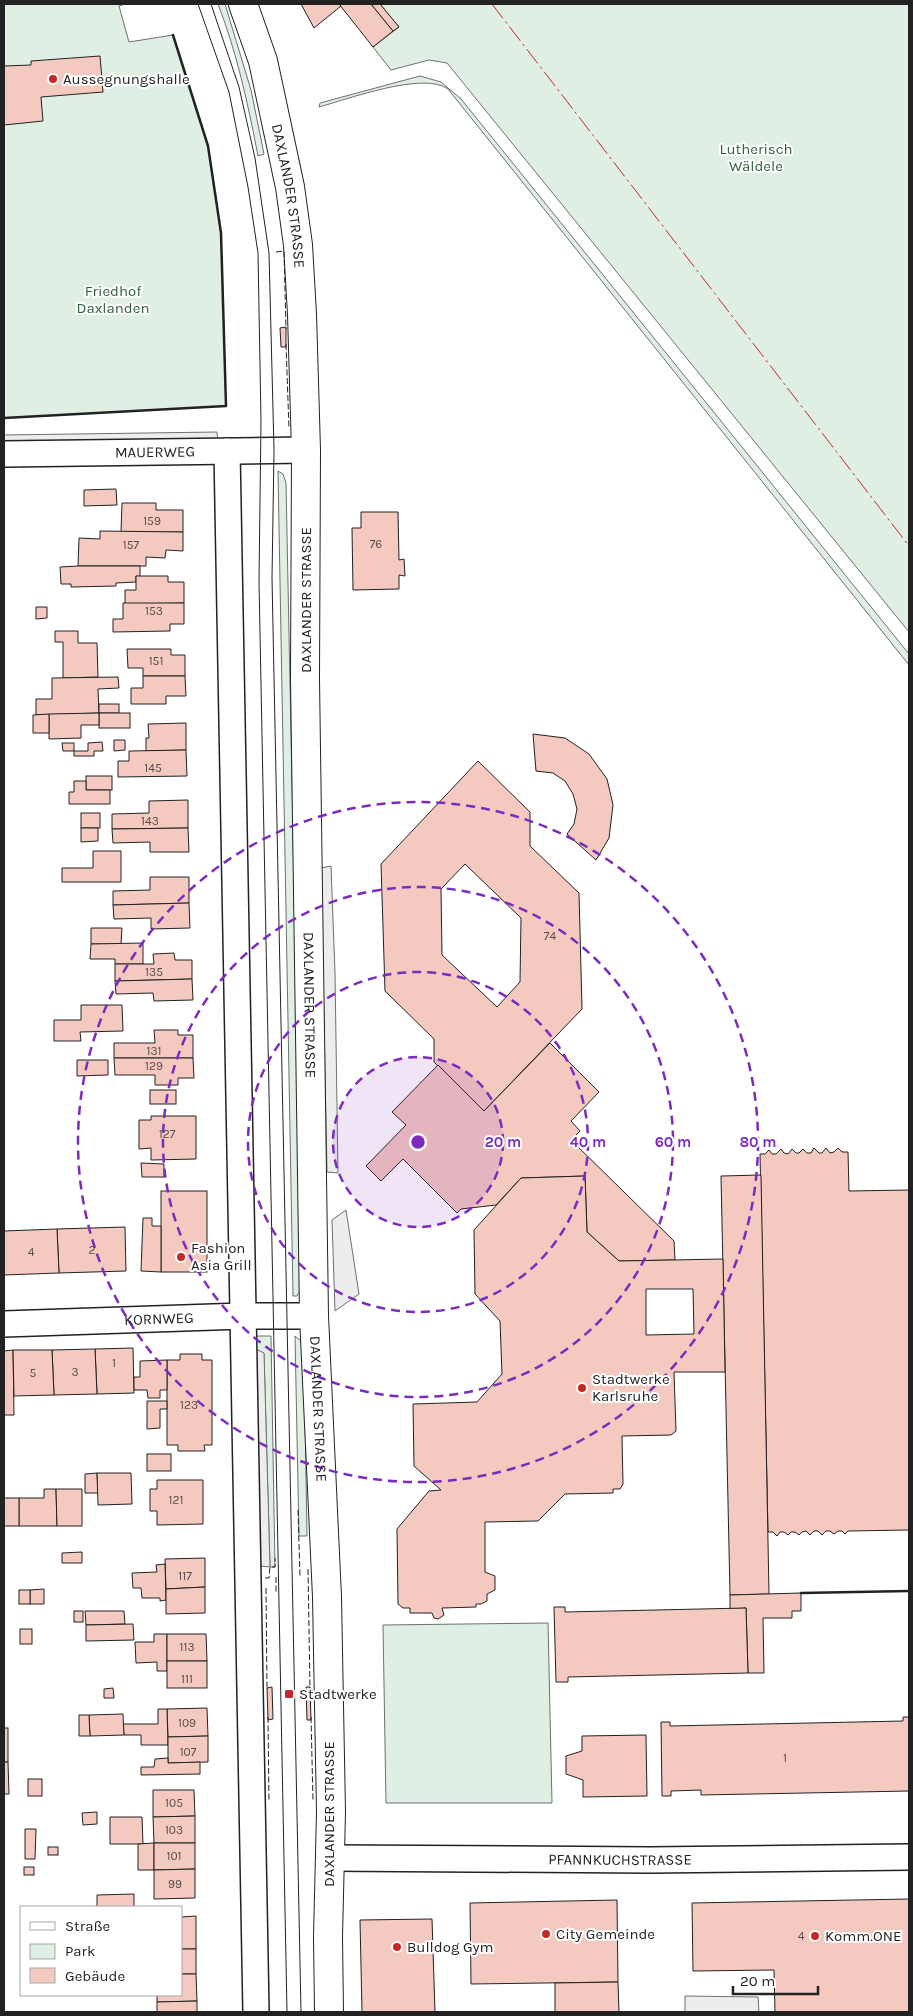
<svg xmlns="http://www.w3.org/2000/svg" width="913" height="2016" viewBox="0 0 913 2016" font-family="Karla,sans-serif">
  <style>
    .green { fill: #e0efe3; stroke: #6f6f6f }
    .parking { fill: #ededed; stroke: #6f6f6f }
    .building { fill: #f3c9c0; stroke: #222; fill-rule: evenodd }
    .lines { fill: none; stroke-linecap: round; stroke-linejoin: round }
    .street-casing { stroke: #222; stroke-width: 28 }
    .secondary-casing { stroke: #222; stroke-width: 30 }
    .street { stroke: #fff; stroke-width: 25 }
    .secondary { stroke: #fff; stroke-width: 28 }
    .tram { stroke: #222; stroke-width: 1 }
    .fence { stroke: #222; stroke-width: 1; stroke-dasharray: 6 2.5; stroke-linecap: butt }
    .wall { stroke: #222; stroke-width: 2.5 }
    .power { stroke: #c62828; stroke-width: 1; stroke-dasharray: 18 4 2.5 4; stroke-linecap: butt }
    .ring { fill: none; stroke: #7b2cbf; stroke-width: 2.5; stroke-dasharray: 9 6 }
    .poi-dot { fill: #c62828; stroke: #fff; stroke-width: 2 }
    .labels { text-anchor: middle; dominant-baseline: central; stroke-width: 4; stroke-linejoin: round; paint-order: stroke }
    .number-label { font-size: 12px; fill: #564c4a }
    .poi-label { font-size: 15px; fill: #222; stroke: #fff; text-anchor: start }
    .park-label { font-size: 15px; fill: #2f5e38; stroke: #fff }
    .street-label { font-size: 15px; fill: #222; stroke: #fff }
    .centre { fill: #7b2cbf; stroke: #fff; stroke-width: 2.5 }
    .ring-label { font-size: 15px; text-anchor: middle; font-weight: bold; fill: #7b2cbf; stroke: #fff; stroke-width: 4; stroke-linejoin: round; paint-order: stroke }
  </style>
  <rect width="100%" height="100%" fill="#fff"/>
  <!-- green -->
  <g class="green">
    <path d="M4,4H125L119,6L129,42L173,35L208,146L221,233L226,406L4,418Z"/>
    <path d="M218,4H225L251,90L264,154L258,156C248,104 237,53 218,4Z"/>
    <path d="M380,4H909V632L447,63L429,60L391,70L373,47L399,27Z"/>
    <path d="M420,76L441,82L461,99L909,654V665L448,89C424,71 348,99 319,107L320,103Z"/>
    <path d="M278,471L283,474L286,483L302,1287L297,1296H293Z"/>
    <path d="M256,1336H271L275,1567H270L264,1354L256,1349Z"/>
    <path d="M295,1336L301,1341L304,1354L307,1536H299Z"/>
    <path d="M548,1623L552,1803H386L383,1625Z"/>
  </g>
  <!-- parking -->
  <g class="parking">
    <path d="M217,432L218,442L4,446V435Z"/>
    <path d="M331,866L335,973L338,1173L327,1172L321,868Z"/>
    <path d="M346,1210L359,1294L335,1311L332,1220Z"/>
    <path d="M256,1349L264,1353L270,1567L260,1566Z"/>
    <path d="M685,1996L758,1997L759,2012H685Z"/>
  </g>
  <!-- building -->
  <g class="building">
    <path d="M301,4H339L341,6L314,28Z"/>
    <path d="M339,4H371L393,31L373,47Z"/>
    <path d="M371,4H380L399,27L393,31Z"/>
    <path d="M100,56L103,92L41,97L43,121L4,125V66L31,65V61Z"/>
    <path d="M286,327V347H281L280,328Z"/>
    <path d="M116,489L117,505L84,506V490Z"/>
    <path d="M122,503H156V510H183V532H121Z"/>
    <path d="M361,512H398L399,560L404,559L405,576L399,575V589L353,590L352,528H361Z"/>
    <path d="M100,531L183,532V551L166,550L165,558L146,557V566H78L79,538L100,539Z"/>
    <path d="M78,566H140V577L136,576V582L116,583V586L71,587V584H61L60,567Z"/>
    <path d="M136,576H168V582H184V603L125,604V590H136Z"/>
    <path d="M123,603H184V624H170V631L113,632V619H123Z"/>
    <path d="M36,607H47V618L36,619Z"/>
    <path d="M55,631H78V643H97L98,677L63,678V642H55Z"/>
    <path d="M127,649H171V655H185V676H143V668H128Z"/>
    <path d="M143,676H185L186,696H166V704H131V688H143Z"/>
    <path d="M118,677L119,688L98,689L99,713L36,715V699H52V678Z"/>
    <rect x="99" y="704" width="20" height="9"/>
    <rect x="99" y="713" width="31" height="15"/>
    <path d="M99,713V725H81V738L49,739V714Z"/>
    <path d="M49,714V733H33V715Z"/>
    <path d="M186,723V750L146,751V738H149L148,724Z"/>
    <path d="M533,734L565,738L589,754L607,779L613,805L609,838L596,860L567,834L574,824L577,809L573,794L565,781L553,773L536,771Z"/>
    <path d="M114,740H125V750L114,751Z"/>
    <path d="M102,742L103,751H94V756H74V751H88V743Z"/>
    <path d="M62,743H74V751H63Z"/>
    <path d="M186,750L187,776L118,777V761H129V751Z"/>
    <path d="M478,761L530,812V846L579,893L582,1009L484,1111L434,1062V1039L385,991L381,864ZM465,864L521,918L520,982L497,1007L442,955L441,889Z"/>
    <rect x="86" y="776" width="26" height="14"/>
    <path d="M74,781H86V790H110V804H69V792H74Z"/>
    <path d="M188,800V828L112,829V814L149,813V801Z"/>
    <rect x="81" y="813" width="19" height="15"/>
    <path d="M81,828H98V841L81,842Z"/>
    <path d="M188,828L189,852H150V842L113,843L112,829Z"/>
    <path d="M93,851H121V882H62V868H93Z"/>
    <path d="M150,877H189V903L113,905V891L150,890Z"/>
    <path d="M189,903L190,928L151,929V918L114,919L113,905Z"/>
    <path d="M91,928H122L121,944H91Z"/>
    <path d="M143,943V964H115V959H90L91,944Z"/>
    <path d="M174,953L175,960H192V979L115,981V964H154L153,954Z"/>
    <path d="M192,979L193,1000L154,1001L153,993L116,994L115,981Z"/>
    <path d="M81,1005H122L123,1031L80,1032L81,1041H54V1020H81Z"/>
    <path d="M154,1030H178V1035H193V1058H114V1043H155Z"/>
    <path d="M550,1043L599,1092L571,1121L580,1131L571,1140L674,1241L675,1260L619,1261L587,1232L585,1176L521,1178L496,1205L461,1209L457,1213L403,1159L381,1181L366,1166L406,1125L392,1112L438,1065L484,1111Z"/>
    <path d="M114,1058H193L194,1078H178V1085H155V1075H115Z"/>
    <path d="M77,1060H108V1075L77,1076Z"/>
    <rect x="150" y="1090" width="26" height="14"/>
    <path d="M151,1116H196V1159L151,1160V1148L139,1149V1120H151Z"/>
    <path d="M814,1148L819,1153H822L826,1148L830,1153L834,1152L838,1148L842,1152H848L849,1191L909,1190V1530L848,1531L845,1534L842,1531H838L834,1534L830,1531H826L822,1535L818,1531H814L810,1535L806,1531L802,1532L799,1535L795,1532H791L788,1535L784,1532H780L777,1536L773,1532H768L760,1154H765L769,1150L772,1154H776L781,1149L784,1153L788,1154L792,1149L796,1153H799L803,1149L807,1153H811Z"/>
    <path d="M141,1163L164,1164V1177H142Z"/>
    <path d="M761,1175L769,1594L730,1595L721,1176Z"/>
    <path d="M585,1176L587,1232L619,1261L723,1259L725,1372H674L676,1431L671,1435L622,1436L623,1484L620,1489H613V1493L565,1494L538,1521L485,1522V1572L495,1576V1590L487,1594V1601L481,1604H476V1607L442,1608L444,1615L438,1619L434,1618L432,1613H410V1608H403L398,1604L397,1529L429,1491L441,1490L414,1466L413,1404L477,1402L502,1374L500,1321L475,1294L474,1230L521,1178ZM646,1289H693L694,1334L646,1335Z"/>
    <rect x="161" y="1191" width="46" height="81"/>
    <path d="M143,1218H152V1226H161V1272L141,1271Z"/>
    <path d="M125,1227L126,1271L59,1273L57,1229Z"/>
    <path d="M57,1229L59,1273L4,1275V1231Z"/>
    <path d="M133,1348L134,1393L97,1394L95,1349Z"/>
    <path d="M95,1349L97,1394L54,1395L52,1350Z"/>
    <path d="M13,1350L14,1415H4V1351Z"/>
    <path d="M13,1350H52L54,1395L14,1396Z"/>
    <path d="M180,1354H202V1360H212V1445H204L205,1451H178V1445H167V1360H180Z"/>
    <path d="M167,1360V1390H160V1398H148L147,1390H134V1377H140V1361Z"/>
    <path d="M147,1401H167V1409H160V1428L147,1429Z"/>
    <rect x="147" y="1454" width="24" height="17"/>
    <path d="M97,1473L98,1493H85V1474Z"/>
    <path d="M97,1473H131L132,1504L98,1505Z"/>
    <path d="M157,1480H203V1524L157,1525V1511H150V1489H157Z"/>
    <path d="M44,1489H56L57,1526H19V1498H44Z"/>
    <path d="M56,1489H82V1526H57Z"/>
    <rect x="4" y="1498" width="15" height="28"/>
    <path d="M82,1552V1563H62V1553Z"/>
    <path d="M205,1558V1587L166,1589L165,1559Z"/>
    <path d="M165,1564L166,1600L160,1601V1598H142L141,1588H133L132,1573L157,1572L156,1565Z"/>
    <path d="M205,1587V1613L166,1614V1589Z"/>
    <path d="M44,1589V1604H30V1590Z"/>
    <rect x="19" y="1590" width="11" height="14"/>
    <path d="M801,1593V1611H792V1618H763L764,1673H748L746,1608L730,1609V1595Z"/>
    <path d="M554,1607H565V1612L746,1608L748,1673L568,1677V1682H556Z"/>
    <rect x="74" y="1611" width="9" height="11"/>
    <path d="M85,1611H124L125,1624L86,1625Z"/>
    <path d="M133,1624L134,1640L86,1641V1625Z"/>
    <rect x="20" y="1629" width="12" height="15"/>
    <path d="M154,1634H167V1671H157V1662L136,1663L135,1642H154Z"/>
    <path d="M167,1634H206L207,1661H167Z"/>
    <rect x="167" y="1661" width="40" height="27"/>
    <path d="M272,1687L273,1719L268,1720L267,1688Z"/>
    <path d="M306,1687H310L311,1720H307Z"/>
    <path d="M113,1688L114,1698H104V1689Z"/>
    <path d="M207,1708L208,1736L168,1737L167,1709Z"/>
    <path d="M158,1709H167L168,1745H141V1735H124L123,1724H158Z"/>
    <path d="M123,1714L124,1735L90,1736L89,1715Z"/>
    <path d="M79,1715H89L90,1736H79Z"/>
    <path d="M903,1717H909V1791L701,1795V1790L671,1791V1796H662L661,1722H670V1726L903,1721Z"/>
    <rect x="4" y="1728" width="4" height="34"/>
    <path d="M646,1735L647,1796L583,1797V1780L566,1774V1756L582,1751V1736Z"/>
    <path d="M208,1736V1762L168,1763V1737Z"/>
    <path d="M168,1758V1763L200,1762V1774L141,1775V1767H154L155,1759Z"/>
    <path d="M4,1762H8L9,1794H4Z"/>
    <rect x="28" y="1779" width="14" height="17"/>
    <path d="M153,1790H194L195,1816L153,1817Z"/>
    <path d="M97,1812V1824L83,1825L82,1813Z"/>
    <path d="M195,1816V1843H154L153,1817Z"/>
    <path d="M110,1817H142L143,1844H110Z"/>
    <path d="M25,1829H36L35,1859H25Z"/>
    <path d="M154,1843V1870H138V1844Z"/>
    <path d="M154,1843H195V1869L154,1870Z"/>
    <rect x="48" y="1847" width="10" height="8"/>
    <rect x="24" y="1867" width="10" height="8"/>
    <path d="M195,1869V1898L154,1899V1870Z"/>
    <path d="M134,1894V1907H97V1895Z"/>
    <path d="M909,1899V2012H775L774,1970L693,1971L692,1903Z"/>
    <path d="M617,1900L618,1982L471,1984L470,1903Z"/>
    <path d="M196,1916V1949H181V1917Z"/>
    <path d="M432,1919L435,2012H362L360,1920Z"/>
    <rect x="181" y="1949" width="15" height="25"/>
    <path d="M181,1974H196L197,2001L157,2002V1995H181Z"/>
    <path d="M618,1982L619,2012H555V1983Z"/>
    <path d="M197,2001V2012H157V2002Z"/>
  </g>
  <g class="lines">
    <defs>
      <g id="street">
        <path d="M227,451L256,2012"/>
        <path id="s1" d="M4,454L306,450"/>
        <path id="s2" d="M4,1324L243,1316H314"/>
        <path id="s3" d="M330,1858L650,1860L909,1857"/>
      </g>
      <g id="secondary">
        <path id="s4" d="M243,4L263,61L290,187L298,245L302,314L306,450L305,679L314,1316L327,1597L331,1812L328,1937L329,2012"/>
      </g>
    </defs>
    <!-- street casing -->
    <use href="#street" class="street-casing"/>
    <!-- secondary casing -->
    <use href="#secondary" class="secondary-casing"/>
    <!-- street -->
    <use href="#street" class="street"/>
    <!-- secondary -->
    <use href="#secondary" class="secondary"/>
    <!-- tram -->
    <g class="tram">
      <path d="M198,4L229,92L248,187L258,253L261,421L259,582L287,2012"/>
      <path d="M211,4L239,87L255,158L269,253L274,450L272,578L301,2012"/>
    </g>
    <!-- fence -->
    <g class="fence">
      <path d="M276,252L284,251L286,329"/>
      <path d="M286,344L289,429"/>
      <path d="M298,1510L300,1577"/>
      <path d="M308,1569L310,1689"/>
      <path d="M276,1577V1593"/>
      <path d="M265,1578H269L270,1567H275V1558"/>
      <path d="M266,1588L267,1689"/>
      <path d="M268,1717L269,1802"/>
      <path d="M311,1717L313,1801"/>
    </g>
    <!-- wall -->
    <g class="wall">
      <path d="M4,418L226,406L221,233L208,146L173,35"/>
      <path d="M801,1593L909,1591"/>
    </g>
    <!-- power -->
    <path class="power" d="M492,4L909,546"/>
  </g>
  <!-- distance rings -->
  <circle cx="418" cy="1142" r="85" fill="#7b2cbf" fill-opacity=".12"/>
  <g class="ring">
    <circle cx="418" cy="1142" r="85"/>
    <circle cx="418" cy="1142" r="170"/>
    <circle cx="418" cy="1142" r="255"/>
    <circle cx="418" cy="1142" r="340"/>
  </g>
  <!-- markers -->
  <g class="poi-dot">
    <circle cx="53" cy="79" r="5"/>
    <circle cx="181" cy="1257" r="5"/>
    <circle cx="582" cy="1388" r="5"/>
    <rect x="284" y="1689" width="10" height="10" rx="2.5"/>
    <circle cx="546" cy="1934" r="5"/>
    <circle cx="815" cy="1936" r="5"/>
    <circle cx="397" cy="1947" r="5"/>
  </g>
  <g class="labels">
    <!-- number labels -->
    <g class="number-label">
      <text x="152" y="521">159</text>
      <text x="376" y="544">76</text>
      <text x="131" y="545">157</text>
      <text x="154" y="611">153</text>
      <text x="156" y="661">151</text>
      <text x="153" y="768">145</text>
      <text x="150" y="821">143</text>
      <text x="550" y="936">74</text>
      <text x="154" y="972">135</text>
      <text x="154" y="1051">131</text>
      <text x="154" y="1066">129</text>
      <text x="167" y="1134">127</text>
      <text x="92" y="1250">2</text>
      <text x="31" y="1252">4</text>
      <text x="114" y="1363">1</text>
      <text x="75" y="1372">3</text>
      <text x="33" y="1373">5</text>
      <text x="189" y="1405">123</text>
      <text x="176" y="1500">121</text>
      <text x="185" y="1576">117</text>
      <text x="187" y="1647">113</text>
      <text x="187" y="1679">111</text>
      <text x="187" y="1723">109</text>
      <text x="188" y="1752">107</text>
      <text x="785" y="1758">1</text>
      <text x="174" y="1803">105</text>
      <text x="174" y="1830">103</text>
      <text x="174" y="1856">101</text>
      <text x="175" y="1884">99</text>
      <text x="801" y="1936">4</text>
    </g>
    <!-- poi labels -->
    <g class="poi-label">
      <text x="63" y="79">Aussegnungshalle</text>
      <text x="191" y="1248">Fashion<tspan x="191" dy="17">Asia Grill</tspan></text>
      <text x="592" y="1379">Stadtwerke<tspan x="592" dy="17">Karlsruhe</tspan></text>
      <text x="299" y="1694">Stadtwerke</text>
      <text x="556" y="1934">City Gemeinde</text>
      <text x="825" y="1936">Komm.ONE</text>
      <text x="407" y="1947">Bulldog Gym</text>
    </g>
    <!-- park labels -->
    <g class="park-label">
      <text x="756" y="149">Lutherisch<tspan x="756" dy="17">Wäldele</tspan></text>
      <text x="113" y="291">Friedhof<tspan x="113" dy="17">Daxlanden</tspan></text>
    </g>
    <!-- street labels -->
    <g class="street-label">
      <text stroke="none"><textPath href="#s4" startOffset="198">DAXLANDER STRASSE</textPath></text>
      <text stroke="none"><textPath href="#s1" startOffset="151">MAUERWEG</textPath></text>
      <text transform="translate(306 600) rotate(-90)">DAXLANDER STRASSE</text>
      <text stroke="none"><textPath href="#s4" startOffset="1008">DAXLANDER STRASSE</textPath></text>
      <text stroke="none"><textPath href="#s2" startOffset="155">KORNWEG</textPath></text>
      <text stroke="none"><textPath href="#s4" startOffset="1412">DAXLANDER STRASSE</textPath></text>
      <text transform="translate(329 1814) rotate(-90)">DAXLANDER STRASSE</text>
      <text stroke="none"><textPath href="#s3" startOffset="290">PFANNKUCHSTRASSE</textPath></text>
    </g>
  </g>
  <circle cx="418" cy="1142" r="8" class="centre"/>
  <g class="ring-label">
    <text x="503" y="1147">20 m</text>
    <text x="588" y="1147">40 m</text>
    <text x="673" y="1147">60 m</text>
    <text x="758" y="1147">80 m</text>
  </g>
  <!-- border -->
  <rect width="913" height="2016" fill="none" stroke="#222222" stroke-width="10"/>
  <!-- legend -->
  <rect x="20" y="1906" width="162" height="90" fill="#ffffff" stroke="#a7a7a7"/>
  <rect x="30" y="1922" width="25" height="8" fill="#ffffff" stroke="#a7a7a7"/>
  <text x="65" y="1931" font-size="15" fill="#222222">Straße</text>
  <rect x="30" y="1944" width="25" height="15" fill="#e0efe3" stroke="#a7a7a7"/>
  <text x="65" y="1956" font-size="15" fill="#222222">Park</text>
  <rect x="30" y="1968" width="25" height="15" fill="#f3c9c0" stroke="#a7a7a7"/>
  <text x="65" y="1981" font-size="15" fill="#222222">Gebäude</text>
  <!-- scale -->
  <path d="M733 1986v8h85v-8" fill="none" stroke="#222222" stroke-width="2.5"/>
  <text x="740" y="1986" font-size="15" fill="#222222" stroke="#ffffff" stroke-width="4" paint-order="stroke">20 m</text>
</svg>
